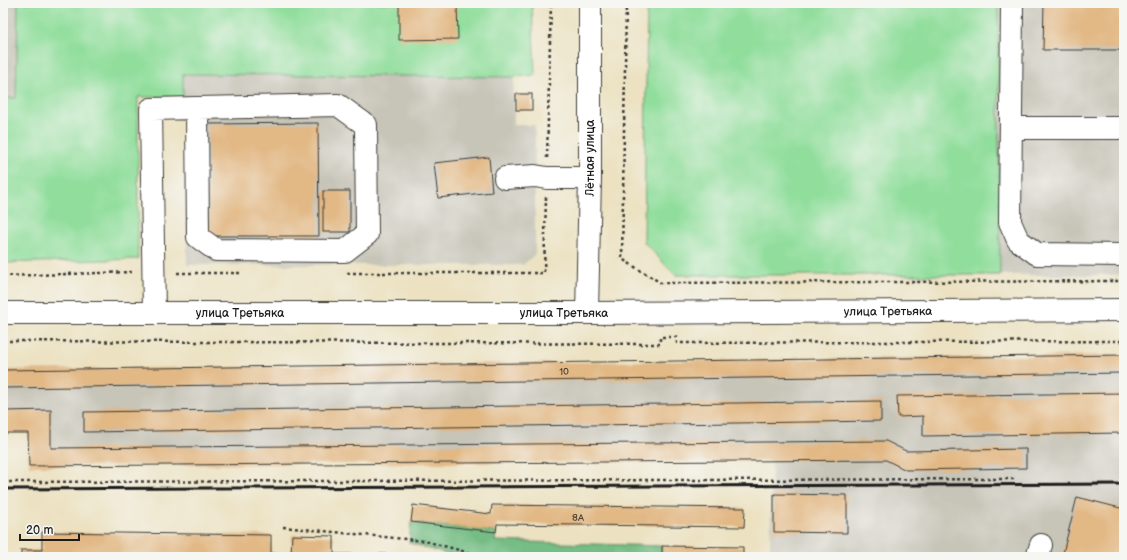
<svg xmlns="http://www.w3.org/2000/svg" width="1127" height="560" viewBox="0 0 1127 560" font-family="'Balsamiq Sans',sans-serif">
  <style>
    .industrial { fill: #c7c4b8 }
    .green { fill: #91de9c; stroke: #567d5c }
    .forest { fill: #74bd84; stroke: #486c50 }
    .building { fill: #e2b884 }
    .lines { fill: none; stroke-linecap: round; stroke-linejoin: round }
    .minor-casing { stroke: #3b3a35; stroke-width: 24 }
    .path { stroke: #3b3a35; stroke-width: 2.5; stroke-dasharray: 3 3; stroke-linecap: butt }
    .minor { stroke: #fff; stroke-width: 22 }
    .rail { stroke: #1c1c1c; stroke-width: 3 }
    .labels { text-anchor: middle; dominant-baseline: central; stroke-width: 3.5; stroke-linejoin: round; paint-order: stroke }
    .number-label { font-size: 10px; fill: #4e4336 }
    .street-label { font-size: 12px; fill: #1c1c1c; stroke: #f6f6f2 }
  </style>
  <rect width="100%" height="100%" fill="#f6f6f2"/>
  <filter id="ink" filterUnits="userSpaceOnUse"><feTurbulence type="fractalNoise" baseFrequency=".025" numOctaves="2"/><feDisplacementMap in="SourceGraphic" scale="8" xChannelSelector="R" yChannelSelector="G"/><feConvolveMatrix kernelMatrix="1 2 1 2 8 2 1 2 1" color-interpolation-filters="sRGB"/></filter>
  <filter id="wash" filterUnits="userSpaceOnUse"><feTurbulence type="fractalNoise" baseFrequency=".012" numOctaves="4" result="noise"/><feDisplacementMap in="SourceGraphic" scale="16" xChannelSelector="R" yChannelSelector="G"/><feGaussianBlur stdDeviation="0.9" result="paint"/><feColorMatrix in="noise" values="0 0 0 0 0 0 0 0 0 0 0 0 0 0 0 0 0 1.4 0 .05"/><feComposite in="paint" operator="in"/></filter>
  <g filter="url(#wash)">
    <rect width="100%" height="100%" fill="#ece2c2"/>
    <!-- industrial -->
    <g class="industrial">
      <path d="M3,3H18L16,98H3Z"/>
      <path d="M998,3H1124V275H1000Z"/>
      <path d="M183,74L514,77V125H535V254L523,265H187Z"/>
      <path d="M1124,355V557H770L772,460L29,466L28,433H3V370Z"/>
    </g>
    <!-- green -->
    <g class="green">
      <path d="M18,3H532L535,75L514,77L183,74V97H138V259L3,263V98H16Z"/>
      <path d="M647,3H998L1000,275H675L644,242Z"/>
    </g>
    <!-- forest -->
    <path class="forest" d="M411,522L496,532L495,541L662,546V557H457L409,543Z"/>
    <g id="blocks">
      <!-- building -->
      <g class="building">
        <path d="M399,3H457L458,39L399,40Z"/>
        <path d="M1044,3H1124V50H1043Z"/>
        <rect x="516" y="94" width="16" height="16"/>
        <path d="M318,123L319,236H209L208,124Z"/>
        <path d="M489,157L492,192L438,198L434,163Z"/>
        <rect x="323" y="191" width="27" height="41"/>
        <path d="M1124,355V373L3,388V370Z"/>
        <path d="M1124,393V433L923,436V416L898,417L897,396Z"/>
        <path d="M881,401V421L84,432V412Z"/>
        <path d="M51,410V448L886,441L906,451L1026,449V468L906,470L886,460L29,466L28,433H3V411Z"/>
        <path d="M774,494L847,495V533L774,532Z"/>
        <path d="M1077,497L1124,509V557H1062Z"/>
        <path d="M413,505L491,514L492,505L745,508L744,527L497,524L496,532L411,522Z"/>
        <path d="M42,532L271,535V553H291L292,535L334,536V554H387L401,556V557H21V550H42Z"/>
        <path d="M662,546L743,547V557H662Z"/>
      </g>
    </g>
  </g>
  <g filter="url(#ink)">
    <use href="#blocks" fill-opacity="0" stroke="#3b3a35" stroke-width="1"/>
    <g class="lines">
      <defs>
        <g id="minor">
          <path d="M1012,3L1010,222L1018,240L1037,254L1124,255"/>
          <path d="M1011,128H1124"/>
          <path d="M505,178L535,176L547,178H590"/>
          <path id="s1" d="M3,313H587L1124,310"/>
          <path d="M154,313L151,109L197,108L338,105L366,125L367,234L345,251L216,250L198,237L197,108"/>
          <path id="s2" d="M587,313L590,178V3"/>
          <path d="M1037,557L1041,545"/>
        </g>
      </defs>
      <!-- minor casing -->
      <use href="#minor" class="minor-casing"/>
      <!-- path -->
      <g class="path">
        <path d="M626,3L622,259L661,283L1124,281"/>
        <path d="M547,158L551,3"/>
        <path d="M177,273H242"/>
        <path d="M347,273H544L546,197"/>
        <path d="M3,276L132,272"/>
        <path d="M3,341L660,344V337H676L677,343L1124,341"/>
        <path d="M3,482L1016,479"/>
        <path d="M283,527L425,541L485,557"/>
      </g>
      <!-- minor -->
      <use href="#minor" class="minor"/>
      <!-- rail -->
      <path class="rail" d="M3,489L1124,484"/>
    </g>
  </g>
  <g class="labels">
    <!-- number labels -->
    <g class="number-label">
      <text x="564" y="372">10</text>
      <text x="578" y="518">8А</text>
    </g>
    <!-- street labels -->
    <g class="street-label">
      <text stroke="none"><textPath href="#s2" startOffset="155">Лётная улица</textPath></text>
      <text stroke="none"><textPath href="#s1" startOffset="885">улица Третьяка</textPath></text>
      <text stroke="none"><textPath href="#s1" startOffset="237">улица Третьяка</textPath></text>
      <text stroke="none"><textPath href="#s1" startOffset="561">улица Третьяка</textPath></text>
    </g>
  </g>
  <!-- margin -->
  <rect width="1127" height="560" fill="none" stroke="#f6f6f2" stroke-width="16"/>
  <!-- scale -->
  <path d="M20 534v6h59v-6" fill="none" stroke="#1c1c1c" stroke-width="2"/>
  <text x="26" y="534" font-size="12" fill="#1c1c1c" stroke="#f6f6f2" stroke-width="3" paint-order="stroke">20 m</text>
</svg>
